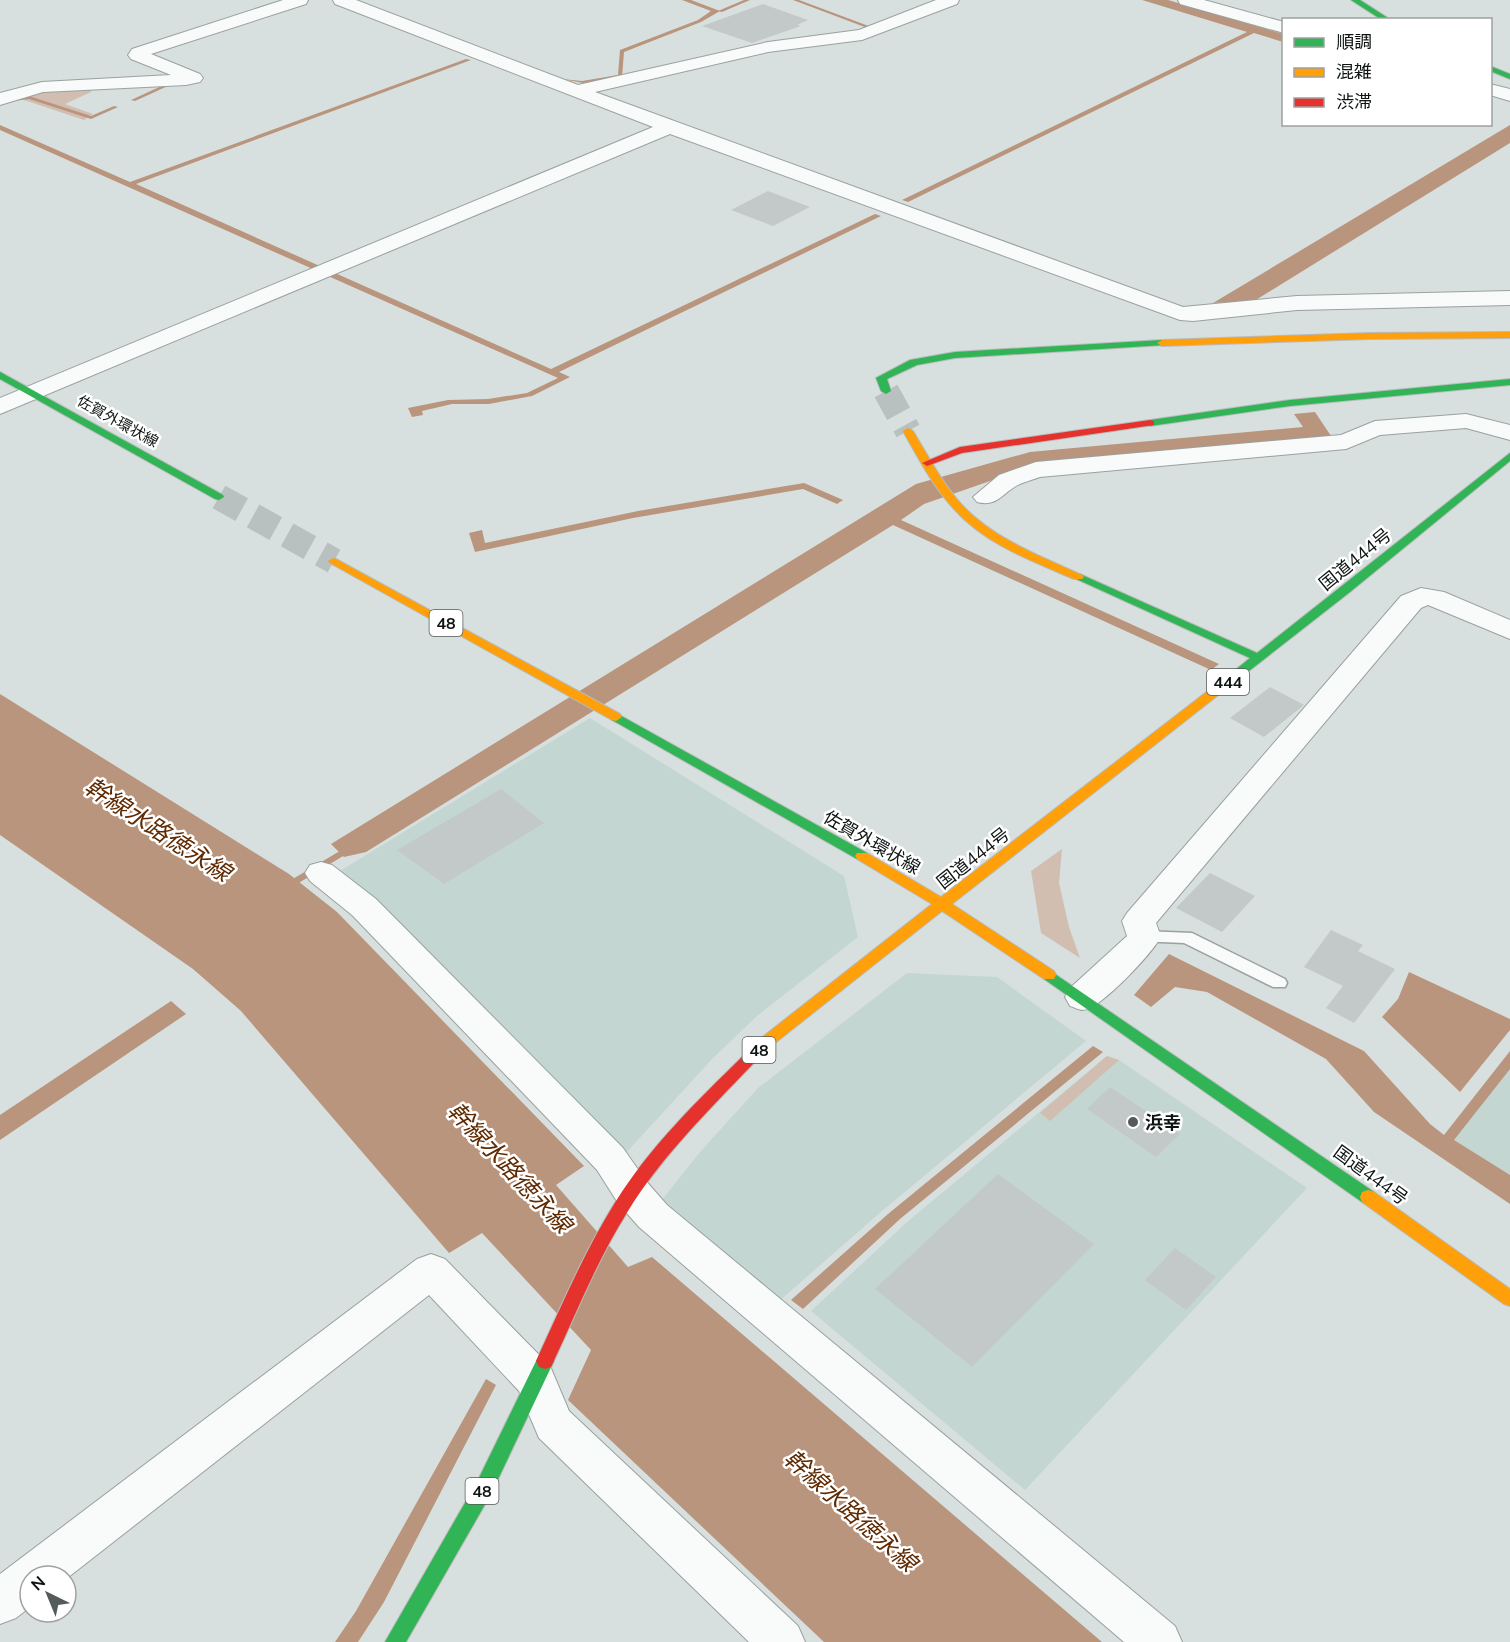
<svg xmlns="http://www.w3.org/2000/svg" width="1510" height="1642" viewBox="0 0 1510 1642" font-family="Mulish,'Noto Sans JP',sans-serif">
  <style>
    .built { fill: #c3d6d2 }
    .green { fill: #d2beb0 }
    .water { fill: #b9957e }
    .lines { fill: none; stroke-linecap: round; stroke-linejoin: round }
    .stream { fill: #b9957e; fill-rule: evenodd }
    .building { fill: #c3c9c8 }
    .primary-tunnel { stroke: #b9c1c0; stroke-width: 26; stroke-dasharray: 26 13; stroke-linecap: butt }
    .highway-tunnel { stroke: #b9c1c0; stroke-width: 26; stroke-dasharray: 26 13; stroke-linecap: butt }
    .lane-casing { stroke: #9aa19f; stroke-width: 3 }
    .street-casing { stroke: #9aa19f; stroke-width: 2 }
    .fast-casing { stroke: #b7bcbb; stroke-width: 2 }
    .slow-casing { stroke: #b7bcbb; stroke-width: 2 }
    .jam-casing { stroke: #b7bcbb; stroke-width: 2 }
    .lane { fill: #f9fafa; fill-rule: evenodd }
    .street { fill: #f9fafa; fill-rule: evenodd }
    .fast { fill: #30b455; fill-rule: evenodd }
    .slow { fill: #ff9f0a; fill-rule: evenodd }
    .jam { fill: #e5322d; fill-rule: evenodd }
    .poi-dot { fill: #545b5a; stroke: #fff; stroke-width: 2 }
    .labels { text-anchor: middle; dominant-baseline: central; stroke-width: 5; stroke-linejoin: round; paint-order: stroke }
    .far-street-label { font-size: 15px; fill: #0e1413; stroke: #fff }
    .shield { fill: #fff; stroke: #565a5a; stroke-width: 1.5 }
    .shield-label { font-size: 16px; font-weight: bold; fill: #0e1413 }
    .street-label { font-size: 18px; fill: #0e1413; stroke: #fff }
    .poi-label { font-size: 18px; font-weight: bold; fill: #0e1413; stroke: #fff; text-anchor: start }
    .near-water-label { font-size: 24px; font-style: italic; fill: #602b03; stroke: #fff }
  </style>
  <rect width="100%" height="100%" fill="#d7e0de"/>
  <!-- built -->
  <g class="built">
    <path d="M590,718L844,876L858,937L757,1016L713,1058L624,1155L335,874Z"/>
    <path d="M907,973L997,977L1086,1041L882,1211L778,1302L661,1201L700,1152L758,1088Z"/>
    <path d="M1107,1056L1119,1060L1307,1188L1025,1490L811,1311L907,1222Z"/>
    <path d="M1510,1060V1188L1443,1145Z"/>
  </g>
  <!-- green -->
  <g class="green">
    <path d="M91,87V92L65,104L93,114L84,120L24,100L28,92Z"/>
    <path d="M1062,849L1059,883L1069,927L1080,958L1041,933L1031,871Z"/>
    <path d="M1107,1056L1119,1060L1050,1121L1040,1113Z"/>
  </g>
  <!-- water -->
  <g class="water">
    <path d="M682,0H691L720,11L701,22L624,52L622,77L583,83L562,79L582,81L618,75L620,50L698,20L711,11Z"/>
    <path d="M1142,0H1168L1283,34V42L1254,33L908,202L902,200L1247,32Z"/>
    <path d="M466,59L471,60L136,184L322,267L315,270L0,130V125L130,182Z"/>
    <path d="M1510,125V143L1254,301L1213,303Z"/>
    <path d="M875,214L881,216L559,372L570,377L532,396L489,404H452L422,411L423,415L412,417L408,408L448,400L488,399L527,393L558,378L328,276L335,273L551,369Z"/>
    <path d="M1315,412L1331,436L1036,465L924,504L901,520L1219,664L1211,670L893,525L366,852L344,857L331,844L916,484L1030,452L1303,427L1294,414Z"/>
    <path d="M804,483L843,500L837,504L803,489L633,518L475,552L469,533L482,530L485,543L638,511Z"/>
    <path d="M0,694L289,874L337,912L584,1166L556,1185L628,1267L652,1257L1102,1642H824L568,1400L591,1350L482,1233L449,1253L241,1011L193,969L0,835Z"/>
    <path d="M1169,954L1364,1051L1430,1124L1444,1135L1510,1051V1069L1454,1140L1510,1175V1204L1374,1112L1326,1059L1207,992L1175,987L1151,1007L1134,995Z"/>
    <path d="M1409,972L1510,1019V1030L1460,1092L1382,1017L1398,999Z"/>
    <path d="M171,1001L186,1014L0,1140V1115Z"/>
    <path d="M1093,1046L1103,1052L900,1219L803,1309L791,1300L888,1214Z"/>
    <path d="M486,1379L496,1385L384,1602L358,1642H335L356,1611Z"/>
  </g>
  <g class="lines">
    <!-- stream -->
    <g class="stream">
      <path d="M744,0H750L722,12L718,11Z"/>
      <path d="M793,0H799L874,28L870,29Z"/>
      <path d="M166,84L170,85L135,101L131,100Z"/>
      <path d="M29,96L91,116L114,106L118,107L91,119L29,99L14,101L12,100Z"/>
      <path d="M350,845L353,846L354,848L353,850L292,887H286L285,885L286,883Z"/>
    </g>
  </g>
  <!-- building -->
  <g class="building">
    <path d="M763,4L808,20L797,25L801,26L752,43L702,26Z"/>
    <path d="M768,191L810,207L773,226L731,210Z"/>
    <path d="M1270,687L1304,705L1264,737L1230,718Z"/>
    <path d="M501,789L544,823L444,884L397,850Z"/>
    <path d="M1210,873L1255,896L1222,932L1176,908Z"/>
    <path d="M1331,930L1363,945L1358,951L1395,969L1354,1023L1326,1008L1343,986L1304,967Z"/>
    <path d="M1110,1087L1180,1134L1156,1157L1087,1109Z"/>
    <path d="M998,1174L1094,1244L972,1367L875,1289Z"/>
    <path d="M1175,1248L1216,1277L1186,1310L1145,1280Z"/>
  </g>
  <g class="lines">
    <!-- primary-tunnel -->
    <path class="primary-tunnel" d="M219,497L334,561"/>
    <!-- highway-tunnel -->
    <path class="highway-tunnel" d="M886,391L908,431"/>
    <defs>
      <path id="lane" d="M1144,931L1192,933L1285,979L1287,983L1285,987H1273L1184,943L1138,941L1136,937L1138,933Z"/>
      <g id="street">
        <path d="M283,0H308L306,4L151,54L200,74L203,78L200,82L186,85L43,92L0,105V93L42,82L171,75L131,59L128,55L132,49Z"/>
        <path d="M333,0H356L578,85L768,42L859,30L936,0H959L957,4L862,40L768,52L595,92L1183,307L1297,296L1510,291V305L1297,310L1193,321L1180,320L670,134L0,414V398L653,127L335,4Z"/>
        <path d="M1178,0H1204L1284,22V33L1180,4Z"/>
        <path d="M1490,84L1510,89V101L1490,95Z"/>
        <path d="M1466,414L1510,425V440L1466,428L1380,435L1346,449L1040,477C1032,480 1023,482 1016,486C1001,495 996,507 977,502L973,497L999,475L1036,462L1341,435L1375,421Z"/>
        <path d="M1421,588L1444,592L1510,620V639L1428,605L1421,608L1156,923L1161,937C1151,954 1102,1008 1083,1010C1079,1010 1074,1007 1070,1006L1065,997L1070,988L1127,936L1122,921L1127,913L1401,596Z"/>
        <path d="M321,862L332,865L376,899L623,1148L646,1181L667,1205L1175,1626L1182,1642H1124L639,1227L618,1203L597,1170L352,915L310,881L305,873L310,865Z"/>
        <path d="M431,1254L445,1259L550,1366L569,1411L798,1626L805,1642H749L539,1438L519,1391L429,1295L66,1579V1576H30V1607L16,1618L0,1624V1574L417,1259Z"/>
      </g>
      <g id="fast">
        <path d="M1351,0H1360L1391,20H1382Z"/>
        <path d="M1490,66L1510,74V79L1490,71Z"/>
        <path d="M1162,340L1165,341V345L955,358L917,365L887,379L891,391L886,394L881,391L876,378L910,360L955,352Z"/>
        <path d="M0,372L223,495L224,497L219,500L215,499L0,379Z"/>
        <path d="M1510,379V385L1290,406L1150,426L1145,423L1150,420L1290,400Z"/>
        <path d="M1510,453V461L1350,592L1217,696H1209L1207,693L1250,658L1072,577L1078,574L1082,575L1257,653Z"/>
        <path d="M616,713L867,853L869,856L867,859H857L612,720L610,717L612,714Z"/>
        <path d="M1049,970L1374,1192L1376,1197L1374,1202L1368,1204L1362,1202L1044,979L1042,975L1044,971Z"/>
        <path d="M545,1353L551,1355L554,1361L491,1494L406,1642H385L477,1482L539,1355Z"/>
      </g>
      <g id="slow">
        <path d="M1510,332V338L1370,339L1162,346L1157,343L1162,340L1370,333Z"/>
        <path d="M908,428L913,431C928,456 942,483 962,505C994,539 1040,556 1082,575L1084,577L1082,579H1074C1032,561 985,544 954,509C933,486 918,458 903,431Z"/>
        <path d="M334,558L620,714L622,717L616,721L612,720L330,563L328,561Z"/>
        <path d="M1213,689L1217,690L1219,693L1217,696L952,904L1054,971L1056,975L1054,979H1044L942,911L775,1043C766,1052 755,1069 742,1065L739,1061L742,1057L765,1035L932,904L857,859L855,856L857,853H867L941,897L1209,690Z"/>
        <path d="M1368,1190L1374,1192L1510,1289V1306L1504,1304L1362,1202L1360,1197L1362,1192Z"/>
      </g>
      <g id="jam">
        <path d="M1150,420L1154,421V425L962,453L927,466L922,463L960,447Z"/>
        <path d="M747,1055L752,1057L755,1061L752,1065C708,1111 662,1156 628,1211C597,1260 576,1314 551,1367L545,1369L539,1367L536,1361C561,1307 584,1252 616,1201C650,1147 696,1102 742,1057Z"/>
      </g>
    </defs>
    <!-- lane casing -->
    <use href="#lane" class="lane-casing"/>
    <!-- street casing -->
    <use href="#street" class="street-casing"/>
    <!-- fast casing -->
    <use href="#fast" class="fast-casing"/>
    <!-- slow casing -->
    <use href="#slow" class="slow-casing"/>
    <!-- jam casing -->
    <use href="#jam" class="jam-casing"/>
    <!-- lane -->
    <use href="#lane" class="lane"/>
    <!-- street -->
    <use href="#street" class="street"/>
    <!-- fast -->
    <use href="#fast" class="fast"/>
    <!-- slow -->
    <use href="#slow" class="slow"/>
    <!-- jam -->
    <use href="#jam" class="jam"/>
  </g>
  <!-- markers -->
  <circle class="poi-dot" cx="1133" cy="1122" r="6"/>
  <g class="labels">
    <!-- far-street labels -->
    <g class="far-street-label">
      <text transform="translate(118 421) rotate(29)">佐賀外環状線</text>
    </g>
    <!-- shield labels -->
    <g class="shield">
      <rect x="429.5" y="610" width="33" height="26" rx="4.5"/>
      <rect x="1207" y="669" width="42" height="26" rx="4.5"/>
      <rect x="742.5" y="1037" width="33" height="26" rx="4.5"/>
      <rect x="465.5" y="1478" width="33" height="26" rx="4.5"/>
    </g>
    <g class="shield-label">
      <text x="446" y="623">48</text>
      <text x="1228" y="682">444</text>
      <text x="759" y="1050">48</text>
      <text x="482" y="1491">48</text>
    </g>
    <!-- street labels -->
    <g class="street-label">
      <text transform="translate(1355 559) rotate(-39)">国道444号</text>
      <text transform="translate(872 842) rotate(30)">佐賀外環状線</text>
      <text transform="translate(973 858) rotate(-38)">国道444号</text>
      <text transform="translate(1371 1175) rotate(36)">国道444号</text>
    </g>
    <!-- poi labels -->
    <g class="poi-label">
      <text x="1145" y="1122">浜幸</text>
    </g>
    <!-- near-water labels -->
    <g class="near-water-label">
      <text transform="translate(158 829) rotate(33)">幹線水路徳永線</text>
      <text transform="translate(510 1167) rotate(47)">幹線水路徳永線</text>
      <text transform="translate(851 1510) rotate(42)">幹線水路徳永線</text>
    </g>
  </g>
  <!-- legend -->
  <rect x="1282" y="18" width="210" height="108" fill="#ffffff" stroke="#9fa1a1" stroke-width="1.5"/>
  <rect x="1294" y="38" width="30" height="9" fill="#30b455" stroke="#9fa1a1" stroke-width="1.5"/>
  <text x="1336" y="48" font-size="18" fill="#0e1413">順調</text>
  <rect x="1294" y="68" width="30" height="9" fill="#ff9f0a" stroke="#9fa1a1" stroke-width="1.5"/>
  <text x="1336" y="78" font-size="18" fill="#0e1413">混雑</text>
  <rect x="1294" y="98" width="30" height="9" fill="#e5322d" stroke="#9fa1a1" stroke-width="1.5"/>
  <text x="1336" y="108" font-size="18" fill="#0e1413">渋滞</text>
  <!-- north arrow -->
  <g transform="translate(48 1594) rotate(317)"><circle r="28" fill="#ffffff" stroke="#9fa1a1" stroke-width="1.5"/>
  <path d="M0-4.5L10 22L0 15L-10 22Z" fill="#545b5a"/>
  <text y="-9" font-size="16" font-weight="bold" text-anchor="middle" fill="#0e1413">N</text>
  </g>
</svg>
